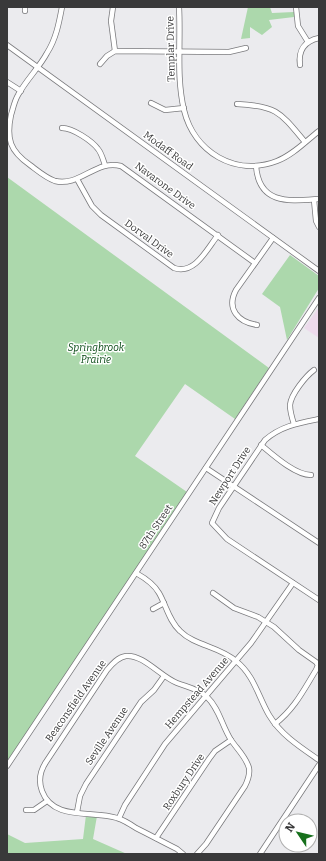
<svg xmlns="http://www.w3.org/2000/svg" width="326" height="861" viewBox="0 0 326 861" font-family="Bitter,serif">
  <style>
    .commercial { fill: #eddbec }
    .green { fill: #acd8ac }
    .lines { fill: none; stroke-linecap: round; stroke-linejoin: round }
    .minor-casing { stroke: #7a7a7d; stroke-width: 6 }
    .minor { stroke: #fff; stroke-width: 4.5 }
    .labels { text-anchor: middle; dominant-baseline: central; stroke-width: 3; stroke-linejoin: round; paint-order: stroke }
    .street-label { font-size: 10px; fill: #39393a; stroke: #fff }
    .park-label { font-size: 10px; font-style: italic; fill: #064812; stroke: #fff }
  </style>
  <rect width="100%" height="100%" fill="#ebebee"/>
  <!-- commercial -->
  <path class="commercial" d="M319,307V338L304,328Z"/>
  <!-- green -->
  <g class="green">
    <path d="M248,7H270L272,13L294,12V17L269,20L272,27L262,35L250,27V38L241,39Z"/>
    <path d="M7,177L269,368L235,419L185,384L135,456L187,492L7,762Z"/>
    <path d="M290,255L319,276V288L287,340L280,307L262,294Z"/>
    <path d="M86,815L97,816L93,839L127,854H7V834L25,843L83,839Z"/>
  </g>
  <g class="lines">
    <defs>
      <g id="minor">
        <path d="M62,7C59,23 56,39 47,53C39,68 26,80 18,95C14,102 13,109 11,115C6,139 10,151 30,165C38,171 46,178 55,181C80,187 96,159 121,166L255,263"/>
        <path d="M113,7L111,21L115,51"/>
        <path d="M179,7C181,42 176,76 184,110C194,152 235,177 277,161C293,155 306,141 319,131"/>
        <path d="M296,7L298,26L308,42"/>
        <path d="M25,11V7"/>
        <path d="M7,45L319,271"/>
        <path d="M100,64L107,56L115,51L229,52L246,48"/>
        <path d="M300,65C298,50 305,41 319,38"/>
        <path d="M7,82L21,91"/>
        <path d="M151,103L165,110L184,108"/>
        <path d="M237,104C277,106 280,112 305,142"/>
        <path d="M62,128C73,128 92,141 98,149C102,154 103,160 105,165"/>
        <path d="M256,166C259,205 289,201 319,199"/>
        <path d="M77,179L92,206L101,215L174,268C195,275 207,249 218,235"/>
        <path d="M314,200L316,221L319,227"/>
        <path d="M257,325C238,322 226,309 236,290L273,238"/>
        <path d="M319,419C299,423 281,426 265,440L219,508L212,523L227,539L319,600"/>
        <path d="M294,424C292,418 290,411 290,405C291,394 306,376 314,370"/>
        <path d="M261,445C273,455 295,475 311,475"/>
        <path d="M206,468L319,543"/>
        <path d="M136,573C145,578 154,584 159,593C166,605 169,621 180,631C195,646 219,646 236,661C254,675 258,696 269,715C281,735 300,747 319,760"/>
        <path d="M213,593L234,608L258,617L274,627L299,650L316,662L318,665L316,670C303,691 295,708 275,724"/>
        <path d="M153,609L164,603"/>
        <path d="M7,766L319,298"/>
        <path d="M26,810H34L47,801"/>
        <path d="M77,812L80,796L86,784L141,702L154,690L164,676"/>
        <path d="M119,818L125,805L165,744L251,643L293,583"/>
        <path d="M156,838L209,759L215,751L231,740"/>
        <path d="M183,854L177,849C163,842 150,835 136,828C130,824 124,820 117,818C92,810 53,821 42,791C38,780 40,771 46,762L107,670C112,664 118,657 126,656C143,654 161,677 177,683C187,687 199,689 207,697C219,708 222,726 231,740C237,749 246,757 249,768C250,774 248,780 245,786L206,844L197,854"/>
        <path d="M260,854L319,765"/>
      </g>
    </defs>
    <!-- minor casing -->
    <use href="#minor" class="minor-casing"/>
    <!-- minor -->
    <use href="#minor" class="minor"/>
  </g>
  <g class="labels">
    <!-- street labels -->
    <g class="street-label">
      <text transform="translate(171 49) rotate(-91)">Templar Drive</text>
      <text transform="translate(168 151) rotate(36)">Modaff Road</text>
      <text transform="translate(165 186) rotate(36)">Navarone Drive</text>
      <text transform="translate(149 239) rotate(36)">Dorval Drive</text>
      <text transform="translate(230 476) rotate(-57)">Newport Drive</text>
      <text transform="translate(156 527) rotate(-56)">87th Street</text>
      <text transform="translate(197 693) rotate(-49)">Hempstead Avenue</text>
      <text transform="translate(76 701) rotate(-55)">Beaconsfield Avenue</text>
      <text transform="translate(107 736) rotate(-56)">Seville Avenue</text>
      <text transform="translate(184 782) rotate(-56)">Roxbury Drive</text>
    </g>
    <!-- park labels -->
    <g class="park-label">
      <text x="96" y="348">Springbrook<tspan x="96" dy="12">Prairie</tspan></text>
    </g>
  </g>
  <!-- border -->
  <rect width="326" height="861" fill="none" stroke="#39393a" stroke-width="16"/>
  <!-- north arrow -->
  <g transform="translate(298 833) rotate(305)"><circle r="19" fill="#ffffff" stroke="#b0b0b0"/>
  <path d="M0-3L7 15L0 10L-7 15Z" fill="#17701c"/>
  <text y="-6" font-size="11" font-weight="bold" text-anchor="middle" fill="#39393a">N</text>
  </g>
</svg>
